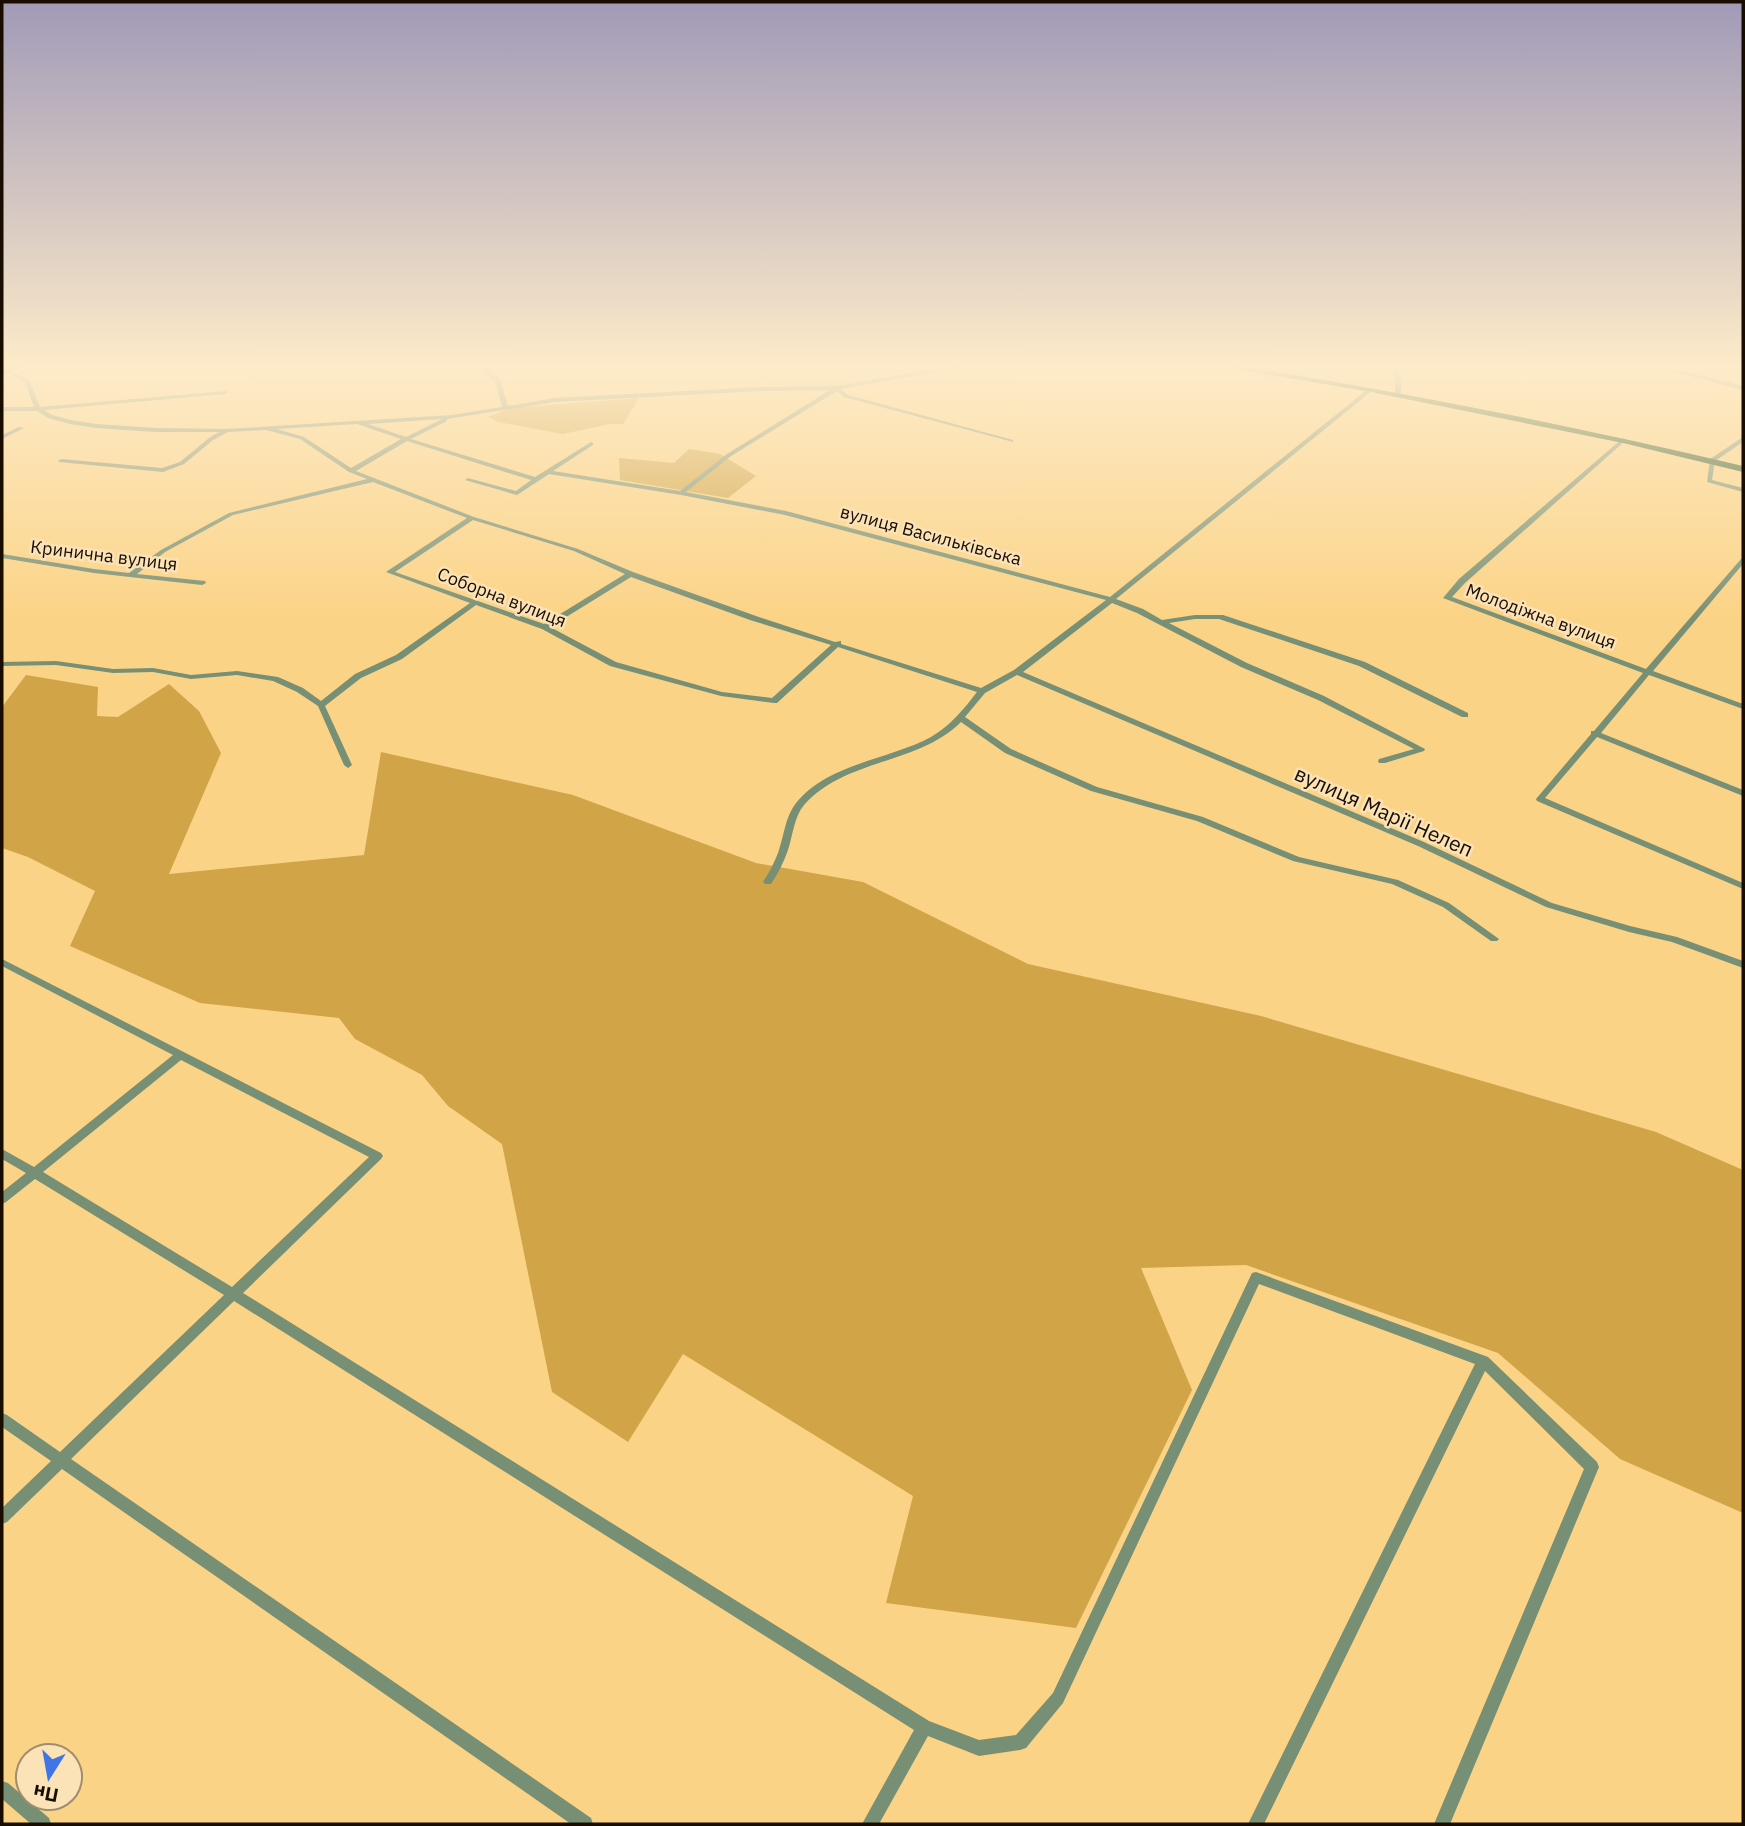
<svg xmlns="http://www.w3.org/2000/svg" width="1745" height="1826" viewBox="0 0 1745 1826" font-family="'IBM Plex Sans',sans-serif">
  <style>
    .green { fill: #d1a447 }
    .lines { fill: none; stroke-linecap: round; stroke-linejoin: round }
    .street { fill: #778f75; fill-rule: evenodd }
    .primary { fill: #255122; fill-rule: evenodd }
    .labels { text-anchor: middle; dominant-baseline: central; stroke-width: 5; stroke-linejoin: round; paint-order: stroke }
    .far-street-label { font-size: 18px; fill: #180d00; stroke: #fbe3b7 }
    .street-label { font-size: 21px; fill: #180d00; stroke: #fbe3b7 }
  </style>
  <rect width="100%" height="100%" fill="#fbd386"/>
  <!-- green -->
  <g class="green">
    <path d="M639,398L623,424H610L563,434L498,422L488,417L511,408Z"/>
    <path d="M689,449L720,454L756,476L728,498L620,480L619,458L674,463Z"/>
    <path d="M26,675L98,687L97,716L118,717L169,684L199,711L221,753L169,874L364,855L381,752L573,795L756,863L863,882L1028,964L1261,1016L1656,1132L1743,1170V1513L1620,1459L1498,1353L1246,1265L1141,1268L1192,1390L1076,1628L886,1603L913,1496L683,1354L628,1442L552,1392L502,1144L448,1106L422,1075L355,1039L339,1018L200,1003L70,946L95,891L28,857L2,848V707Z"/>
  </g>
  <g class="lines">
    <!-- street -->
    <g class="street">
      <path d="M475,365H482L500,379L508,406L555,398L760,387L837,386L959,365H973L841,389L848,395L1013,440V442L844,397L837,391L731,456L686,492L786,511L1110,597L1369,388H1373V390L1116,599L1143,609L1162,620L1195,615H1223L1365,662L1468,713V717H1462L1359,666L1219,619H1195L1169,623L1247,663L1324,696L1425,749L1424,751L1385,763H1379L1378,761L1379,759L1414,749L1318,700L1241,667L1137,613L1112,603L1023,672L1424,842L1552,903L1630,926L1677,937L1743,961V968L1672,942L1629,932L1546,907L1418,846L1017,675L985,693L965,717L1011,749L1097,787L1203,817L1299,857L1398,880L1449,903L1499,939L1497,941H1491L1443,907L1392,884L1293,861L1197,821L1091,791L1005,753L961,722C918,765 846,758 804,805C794,817 793,835 788,850C784,862 778,873 771,884H765L763,882C769,873 774,863 778,853C784,836 785,817 796,803C829,763 888,760 931,737C950,726 964,709 977,692L838,647L777,703H774L721,696L610,666L542,629L476,605L402,659L361,678L325,706L352,765L348,768L344,765L318,706L297,692L273,681L237,675L191,679L153,672L113,673L56,665L2,666V662L56,661L113,669L153,668L191,675L237,671L278,677L303,688L321,701L355,674L396,655L470,603L386,572L467,518L373,482L233,515L165,552L137,574L205,581L206,583L202,585L94,573L2,558V554L94,569L129,573L161,550L229,513L367,479L349,472L300,439L266,430L228,432L213,440L184,464L163,472L59,462L58,461L61,459L162,468L180,462L209,438L219,432H156L96,428L70,424L48,418L37,411H2V407H34L25,382L2,370V366L29,380L40,407L227,391V393L225,394L44,410L52,415L71,420L96,424L156,428L226,429L452,415L502,407L495,381ZM830,390L727,454L680,491L553,471L593,445V443L591,442L535,477L411,439L447,421V419L555,402L760,391ZM442,419L406,437L368,424ZM357,424L401,439L351,468L304,437L277,429ZM407,441L531,480L516,491L468,478L465,480L517,495L549,474L681,495L785,515L1106,600L1014,670L981,688L841,644V641L835,642L756,616L633,572L578,549L474,517L356,471ZM473,520L574,551L625,574L544,624L395,572ZM631,577L750,620L831,645L772,698L722,692L616,662L550,627Z"/>
      <path d="M1391,365H1397L1401,380V395L1398,397L1395,395V380Z"/>
      <path d="M1649,365H1659L1743,386V390Z"/>
      <path d="M19,427L24,428L2,439V435Z"/>
      <path d="M1743,437V442L1715,461L1712,480L1743,488V492L1707,482L1710,459Z"/>
      <path d="M1623,438L1626,440L1625,441L1465,583L1452,597L1646,669L1741,559L1743,558V564L1653,671L1743,704V709L1649,675L1601,733L1743,790V796L1597,737L1545,798L1743,883V889L1537,801L1536,799L1591,734V731H1594L1643,673L1443,598L1459,579Z"/>
      <path d="M2,959L381,1153L383,1156L381,1159L243,1293L929,1721L979,1740L1016,1735L1053,1693L1252,1273L1256,1272L1488,1357L1597,1462L1599,1467L1450,1824H1434L1584,1469L1485,1371L1264,1824H1248L1475,1364L1259,1284L1063,1703L1026,1748L1020,1750L979,1756L928,1736L879,1824H862L914,1730L234,1301L71,1459L591,1818L593,1824H571L62,1469L7,1522L2,1524V1508L51,1461L2,1427V1413L7,1415L60,1452L224,1295L35,1179L6,1202L2,1204V1192L26,1173L2,1159V1149L34,1167L173,1055L2,966ZM181,1060L369,1157L232,1287L43,1172Z"/>
      <path d="M2,1781L8,1783L49,1818L51,1824H31L2,1799Z"/>
    </g>
    <!-- primary -->
    <g class="primary">
      <path d="M15,365H28L2,374V369Z"/>
      <path d="M1212,365H1233C1405,392 1574,426 1743,466V472L1623,443L1371,392Z"/>
    </g>
  </g>
  <!-- sky -->
  <linearGradient id="sky" x2="0" y2="1"><stop stop-color="#a19ab8"/><stop offset="0.59" stop-color="#fdebc9"/><stop offset="1" stop-color="#fdebc9" stop-opacity="0"/></linearGradient>
  <rect width="1745" height="621" fill="url(#sky)"/>
  <g class="labels">
    <!-- far-street labels -->
    <g class="far-street-label">
      <text transform="translate(931 535) rotate(15)">вулиця Васильківська</text>
      <text transform="translate(104 555) rotate(7)">Кринична вулиця</text>
      <text transform="translate(502 597) rotate(21)">Соборна вулиця</text>
      <text transform="translate(1541 616) rotate(20)">Молодіжна вулиця</text>
    </g>
    <!-- street labels -->
    <g class="street-label">
      <text transform="translate(1384 811) rotate(24)">вулиця Марії Нелеп</text>
    </g>
  </g>
  <!-- border -->
  <rect width="1745" height="1826" fill="none" stroke="#180d00" stroke-width="7"/>
  <!-- north arrow -->
  <g transform="translate(49 1777) rotate(191)"><circle r="33" fill="#fbe3b7" stroke="#a08d6e" stroke-width="2"/>
  <path d="M0-5L12 26L0 18L-12 26Z" fill="#3f75e6"/>
  <text y="-10" font-size="19" font-weight="bold" text-anchor="middle" fill="#180d00">Пн</text>
  </g>
</svg>
